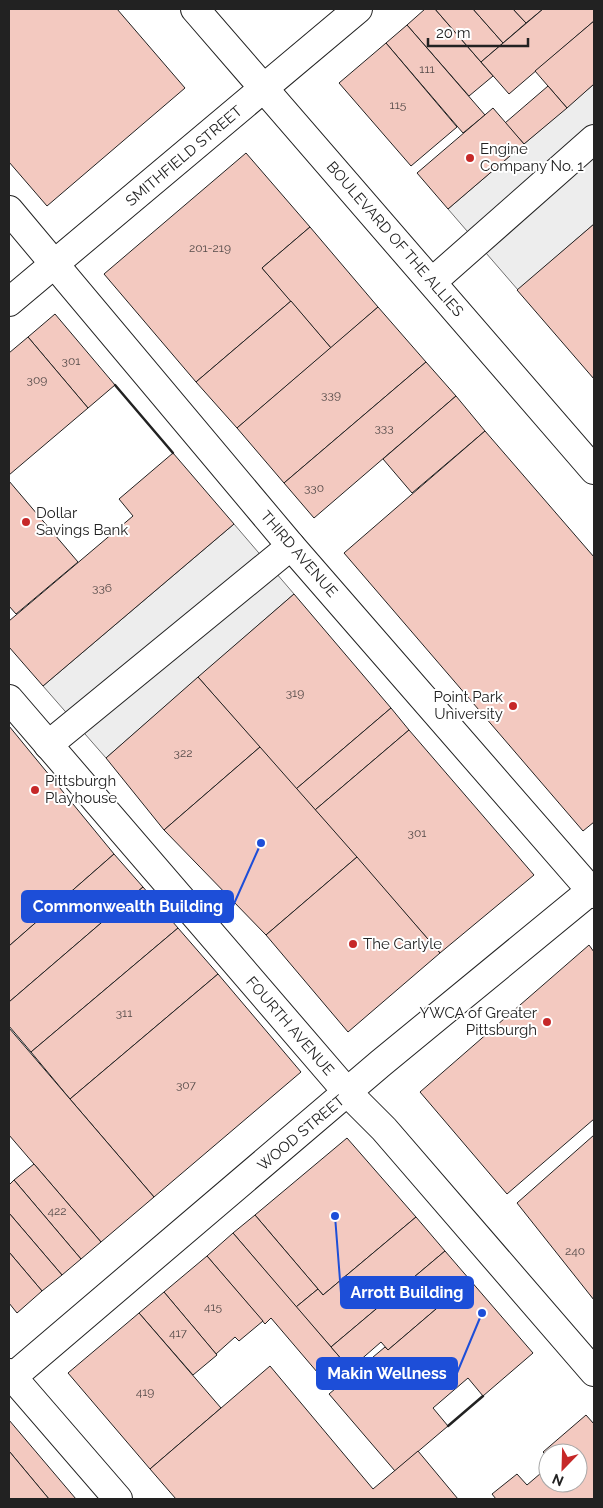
<svg xmlns="http://www.w3.org/2000/svg" width="603" height="1508" viewBox="0 0 603 1508" font-family="Raleway,sans-serif">
  <style>
    .parking { fill: #ededed; stroke: #6f6f6f }
    .building { fill: #f3c9c0; stroke: #222 }
    .lines { fill: none; stroke-linecap: round; stroke-linejoin: round }
    .minor-casing { stroke: #222; stroke-width: 30 }
    .major-casing { stroke: #222; stroke-width: 30 }
    .minor { stroke: #fff; stroke-width: 28 }
    .major { stroke: #fff; stroke-width: 28 }
    .wall { stroke: #222; stroke-width: 2.5 }
    .poi-dot { fill: #c62828; stroke: #fff; stroke-width: 2 }
    .labels { text-anchor: middle; dominant-baseline: central; stroke-width: 4; stroke-linejoin: round; paint-order: stroke }
    .number-label { font-size: 12px; fill: #564c4a }
    .poi-label { font-size: 15px; fill: #222; stroke: #fff; text-anchor: start }
    .street-label { font-size: 15px; fill: #222; stroke: #fff }
    .leader { fill: none; stroke: #1d4ed8; stroke-width: 2 }
    .callout-dot { fill: #1d4ed8; stroke: #fff; stroke-width: 2 }
    .callout { fill: #1d4ed8; stroke: #1d4ed8; stroke-width: 2 }
    .callout-label { font-size: 16px; text-anchor: middle; font-weight: bold; fill: #fff }
  </style>
  <rect width="100%" height="100%" fill="#fff"/>
  <!-- parking -->
  <g class="parking">
    <path d="M594,84V224L518,290L448,209Z"/>
    <path d="M234,524L294,594L106,758L43,686Z"/>
  </g>
  <!-- building -->
  <g class="building">
    <path d="M9,9H117L185,88L47,206L9,162Z"/>
    <path d="M425,9H435L493,76L469,96L407,25Z"/>
    <path d="M435,9H473L503,43L481,62Z"/>
    <path d="M473,9H513L526,23L503,43Z"/>
    <path d="M513,9H543L526,23Z"/>
    <path d="M543,9H594V21L509,94L481,62Z"/>
    <path d="M594,21V84L567,108L535,71Z"/>
    <path d="M407,25L485,115L463,133L386,43Z"/>
    <path d="M386,43L457,127L411,166L339,83Z"/>
    <path d="M548,86L567,108L524,144L505,123Z"/>
    <path d="M493,108L524,144L448,209L417,173Z"/>
    <path d="M246,153L310,227L262,268L291,301L196,382L104,274Z"/>
    <path d="M594,224V379L517,290Z"/>
    <path d="M310,227L378,307L331,348L262,268Z"/>
    <path d="M291,301L331,348L237,428L196,382Z"/>
    <path d="M378,307L426,362L284,483L237,428Z"/>
    <path d="M55,314L115,385L88,408L28,337Z"/>
    <path d="M28,337L88,408L9,475V353Z"/>
    <path d="M426,362L456,396L314,518L284,483Z"/>
    <path d="M456,396L485,431L412,493L383,459Z"/>
    <path d="M485,431L594,557V822L583,831L344,553Z"/>
    <path d="M173,453L234,524L43,686L9,647V621L133,516L119,499Z"/>
    <path d="M9,481L78,562L16,614L9,606Z"/>
    <path d="M294,594L391,708L296,789L198,677Z"/>
    <path d="M198,677L260,747L164,830L106,758Z"/>
    <path d="M391,708L409,730L315,810L296,789Z"/>
    <path d="M9,726L114,854L9,946Z"/>
    <path d="M409,730L534,875L440,953L315,810Z"/>
    <path d="M260,747L357,857L266,935L164,830Z"/>
    <path d="M114,854L143,887L9,1002V946Z"/>
    <path d="M357,857L440,953L348,1032L266,935Z"/>
    <path d="M143,887L178,928L31,1052L9,1026V1002Z"/>
    <path d="M178,928L218,974L70,1099L31,1052Z"/>
    <path d="M589,945L594,952V1119L507,1194L420,1092Z"/>
    <path d="M218,974L301,1072L154,1197L70,1099Z"/>
    <path d="M9,1028L154,1197L101,1242L9,1135Z"/>
    <path d="M594,1135V1300L517,1203Z"/>
    <path d="M347,1138L416,1217L323,1295L255,1215Z"/>
    <path d="M34,1164L101,1242L81,1259L14,1180Z"/>
    <path d="M14,1180L81,1259L62,1275L9,1213V1185Z"/>
    <path d="M9,1213L62,1275L42,1291L9,1252Z"/>
    <path d="M255,1215L318,1289L296,1307L233,1233Z"/>
    <path d="M416,1217L445,1251L331,1347L296,1307L318,1289L323,1295Z"/>
    <path d="M233,1233L350,1369L329,1386L271,1318L265,1324L207,1256Z"/>
    <path d="M445,1251L470,1280L388,1350L381,1342L350,1369L331,1347Z"/>
    <path d="M9,1252L42,1291L17,1313L9,1303Z"/>
    <path d="M207,1256L263,1321L239,1341L235,1337L216,1354L164,1292Z"/>
    <path d="M470,1280L533,1353L483,1396L468,1378L433,1408L448,1426L395,1471L329,1394L385,1347L388,1350Z"/>
    <path d="M164,1292L217,1355L193,1375L139,1313Z"/>
    <path d="M139,1313L221,1408L150,1469L68,1373Z"/>
    <path d="M270,1366L373,1489L418,1451L458,1499H176L150,1469Z"/>
    <path d="M586,1415L594,1424V1499H496L492,1494L517,1474L527,1485L548,1467V1483H578V1453H548V1457L543,1452Z"/>
    <path d="M9,1420L76,1499H49L9,1451Z"/>
    <path d="M9,1451L49,1499H9Z"/>
  </g>
  <g class="lines">
    <defs>
      <g id="minor">
        <path d="M9,210L291,546L594,894"/>
        <path d="M432,282L594,139"/>
        <path d="M9,699L348,1093L384,1129L594,1372"/>
        <path d="M48,745L291,546"/>
        <path d="M9,1373L118,1499"/>
      </g>
      <g id="major">
        <path d="M195,9L594,470"/>
        <path d="M9,302L358,9"/>
        <path d="M9,1380L381,1063L594,888"/>
      </g>
    </defs>
    <!-- minor casing -->
    <use href="#minor" class="minor-casing"/>
    <!-- major casing -->
    <use href="#major" class="major-casing"/>
    <!-- minor -->
    <use href="#minor" class="minor"/>
    <!-- major -->
    <use href="#major" class="major"/>
    <!-- wall -->
    <g class="wall">
      <path d="M115,385L173,453"/>
      <path d="M448,1426L483,1396"/>
    </g>
  </g>
  <!-- markers -->
  <g class="poi-dot">
    <circle cx="470" cy="158" r="5"/>
    <circle cx="26" cy="522" r="5"/>
    <circle cx="513" cy="706" r="5"/>
    <circle cx="35" cy="790" r="5"/>
    <circle cx="353" cy="944" r="5"/>
    <circle cx="547" cy="1022" r="5"/>
  </g>
  <g class="labels">
    <!-- number labels -->
    <g class="number-label">
      <text x="427" y="69">111</text>
      <text x="398" y="105">115</text>
      <text x="210" y="248">201-219</text>
      <text x="71" y="361">301</text>
      <text x="37" y="380">309</text>
      <text x="331" y="395">339</text>
      <text x="384" y="428">333</text>
      <text x="314" y="488">330</text>
      <text x="102" y="588">336</text>
      <text x="295" y="693">319</text>
      <text x="183" y="753">322</text>
      <text x="417" y="833">301</text>
      <text x="124" y="1013">311</text>
      <text x="186" y="1085">307</text>
      <text x="57" y="1211">422</text>
      <text x="575" y="1251">240</text>
      <text x="213" y="1307">415</text>
      <text x="178" y="1333">417</text>
      <text x="145" y="1392">419</text>
    </g>
    <!-- poi labels -->
    <g class="poi-label">
      <text x="480" y="149">Engine<tspan x="480" dy="17">Company No. 1</tspan></text>
      <text x="36" y="513">Dollar<tspan x="36" dy="17">Savings Bank</tspan></text>
      <text x="503" y="697" text-anchor="end">Point Park<tspan x="503" dy="17">University</tspan></text>
      <text x="45" y="781">Pittsburgh<tspan x="45" dy="17">Playhouse</tspan></text>
      <text x="363" y="944">The Carlyle</text>
      <text x="537" y="1013" text-anchor="end">YWCA of Greater<tspan x="537" dy="17">Pittsburgh</tspan></text>
    </g>
    <!-- street labels -->
    <g class="street-label">
      <text transform="translate(184 156) rotate(-40)">SMITHFIELD STREET</text>
      <text transform="translate(395 239) rotate(49)">BOULEVARD OF THE ALLIES</text>
      <text transform="translate(299 554) rotate(49)">THIRD AVENUE</text>
      <text transform="translate(290 1026) rotate(49)">FOURTH AVENUE</text>
      <text transform="translate(301 1133) rotate(-40)">WOOD STREET</text>
    </g>
  </g>
  <!-- callouts -->
  <path class="leader" d="M261 843L233 906M335 1216L341 1293M482 1313L457 1373"/>
  <g class="callout-dot">
    <circle cx="261" cy="843" r="5"/>
    <circle cx="335" cy="1216" r="5"/>
    <circle cx="482" cy="1313" r="5"/>
  </g>
  <g class="callout">
    <rect x="22" y="891" width="211" height="31" rx="5"/>
    <rect x="341" y="1277" width="132" height="31" rx="5"/>
    <rect x="317" y="1358" width="140" height="31" rx="5"/>
  </g>
  <g class="callout-label">
    <text x="128" y="912">Commonwealth Building</text>
    <text x="407" y="1298">Arrott Building</text>
    <text x="387" y="1379">Makin Wellness</text>
  </g>
  <!-- border -->
  <rect width="603" height="1508" fill="none" stroke="#222222" stroke-width="20"/>
  <!-- north arrow -->
  <g transform="translate(563 1468) rotate(203)"><circle r="24" fill="#ffffff" stroke="#a7a7a7"/>
  <path d="M0-4L9 19L0 12L-9 19Z" fill="#c62828"/>
  <text y="-8" font-size="14" font-weight="bold" text-anchor="middle" fill="#222222">N</text>
  </g>
  <!-- scale -->
  <path d="M428 38v8h100v-8" fill="none" stroke="#222222" stroke-width="2.5"/>
  <text x="436" y="38" font-size="15" fill="#222222" stroke="#ffffff" stroke-width="4" paint-order="stroke">20 m</text>
</svg>
